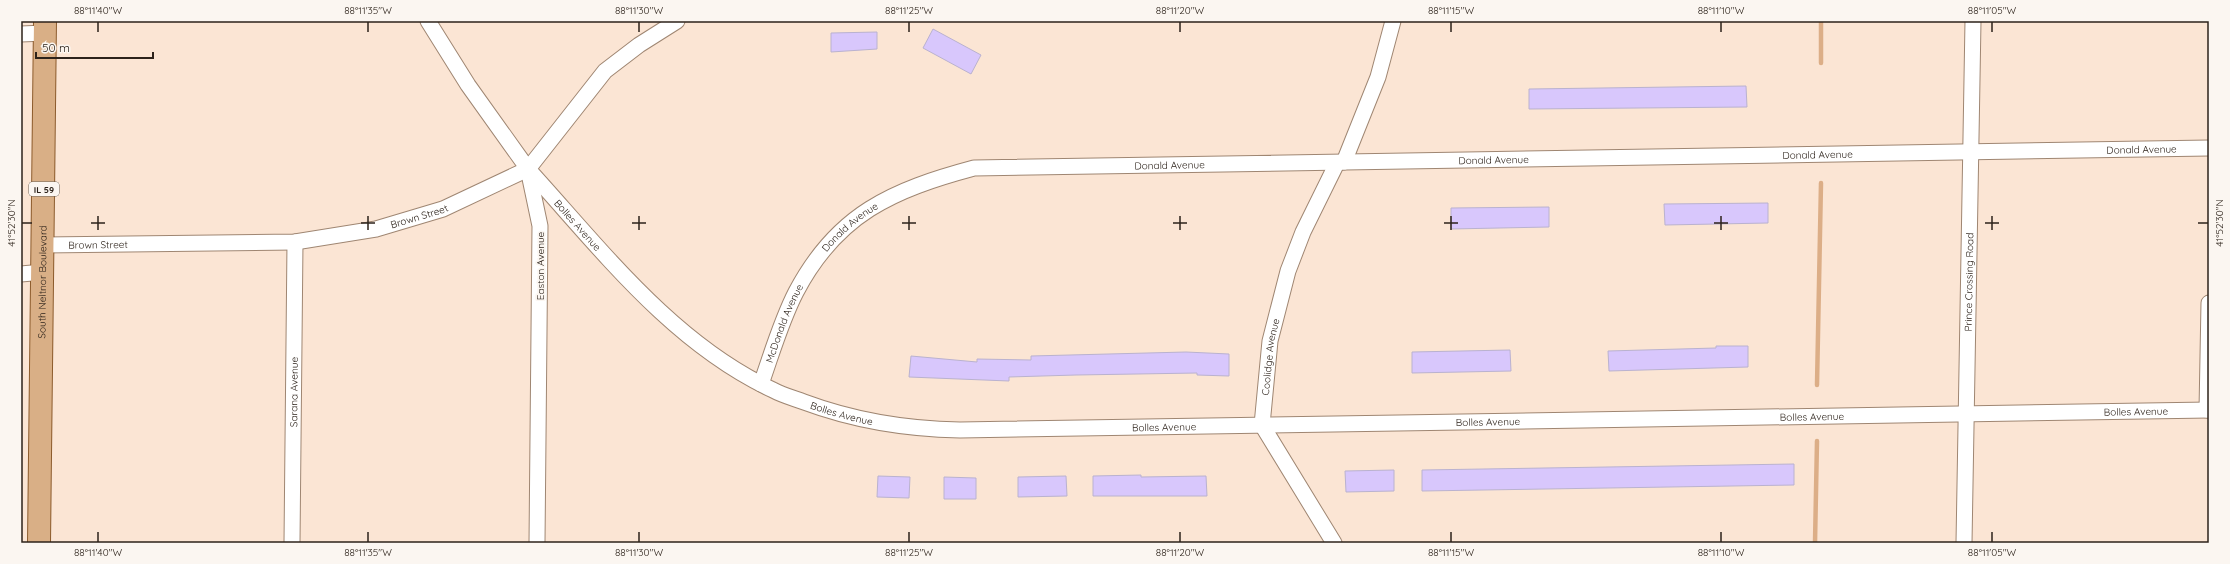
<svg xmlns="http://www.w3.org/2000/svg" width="2230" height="564" viewBox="0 0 2230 564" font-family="Quicksand,sans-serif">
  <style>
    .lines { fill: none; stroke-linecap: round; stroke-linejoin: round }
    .stream { stroke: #dcae87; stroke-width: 4.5 }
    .building { fill: #d8c7fc; stroke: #bab2cf }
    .minor-casing { stroke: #9f8672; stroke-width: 17 }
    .primary-casing { stroke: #8c5b2c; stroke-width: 24 }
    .minor { stroke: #fff; stroke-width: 15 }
    .primary { stroke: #d9af86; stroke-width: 22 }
    .ticks { fill: none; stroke: #2c221a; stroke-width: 1.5 }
    .labels { text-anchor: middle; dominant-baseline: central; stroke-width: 3.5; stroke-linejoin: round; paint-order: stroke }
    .shield { fill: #fbf6f1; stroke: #6a625a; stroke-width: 1 }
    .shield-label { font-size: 9px; font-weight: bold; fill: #2c221a }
    .street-label { font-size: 10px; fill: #2c221a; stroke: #fbf6f1 }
    .neatline { fill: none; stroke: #2c221a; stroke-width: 1.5 }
    .ticks-label { font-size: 10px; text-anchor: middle; fill: #2c221a }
  </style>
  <rect width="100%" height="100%" fill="#fbe5d4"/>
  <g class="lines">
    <!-- stream -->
    <g class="stream">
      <path d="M1821,21V63"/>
      <path d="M1817,385L1821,183"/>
      <path d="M1815,543L1817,441"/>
    </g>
  </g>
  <!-- building -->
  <g class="building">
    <path d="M933,29L981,55L971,74L923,48Z"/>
    <path d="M877,32V49L831,52V33Z"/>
    <path d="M1746,86L1747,107L1529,109V89Z"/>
    <path d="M1768,203V223L1665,225L1664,204Z"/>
    <path d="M1549,207V227L1451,229V208Z"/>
    <path d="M1716,346H1748V367L1609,371L1608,351L1716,348Z"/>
    <path d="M1510,350L1511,371L1412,373V352Z"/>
    <path d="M1186,352L1229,354V376L1197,375V373L1076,375L1009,377V381L909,377L911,356L977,362V359L1031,360V356Z"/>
    <path d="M1794,464V485L1422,491V470Z"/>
    <path d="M1394,470V491L1346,492L1345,471Z"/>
    <path d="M1141,475V477L1206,476L1207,496H1093V476Z"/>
    <path d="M878,476L910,477L909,498L877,497Z"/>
    <path d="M1066,476L1067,496L1018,497V477Z"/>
    <path d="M944,477L976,478V499H944Z"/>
  </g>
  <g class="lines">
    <defs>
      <g id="minor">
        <path d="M428,21L468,85L528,169L540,226L537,543"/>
        <path d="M21,34L45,33"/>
        <path d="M1344,162L1378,77L1393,21"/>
        <path id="s1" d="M528,169C601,249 672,343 773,390C782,395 793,398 804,402C855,421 905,429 960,430L2209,410"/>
        <path id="s2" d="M43,245L295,242L376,229L443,209L528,169L605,71L639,45L677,21"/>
        <path d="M21,274L43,272"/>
        <path id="s3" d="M761,384C772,353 781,321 796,292C837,214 892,190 974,168L2209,148"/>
        <path d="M2207,410L2209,303"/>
        <path id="s4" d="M292,543L295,242"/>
        <path id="s5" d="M1334,543L1262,425L1270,341L1288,271L1303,232L1337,163"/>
        <path id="s6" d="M1964,543L1973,21"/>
      </g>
      <g id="primary">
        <path id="s7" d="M39,543L45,21"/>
      </g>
    </defs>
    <!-- minor casing -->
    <use href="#minor" class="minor-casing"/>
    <!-- primary casing -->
    <use href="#primary" class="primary-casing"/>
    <!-- minor -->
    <use href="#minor" class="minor"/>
    <!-- primary -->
    <use href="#primary" class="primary"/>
  </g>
  <!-- ticks -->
  <path class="ticks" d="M98,22V32M368,22V32M639,22V32M909,22V32M1180,22V32M1451,22V32M1721,22V32M1992,22V32M98,216V230M368,216V230M639,216V230M909,216V230M1180,216V230M1451,216V230M1721,216V230M1992,216V230M22,223H32M91,223H105M361,223H375M632,223H646M902,223H916M1173,223H1187M1444,223H1458M1714,223H1728M1985,223H1999M2198,223H2208M98,532V542M368,532V542M639,532V542M909,532V542M1180,532V542M1451,532V542M1721,532V542M1992,532V542"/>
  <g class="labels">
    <!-- shield labels -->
    <rect class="shield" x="29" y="182" width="30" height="14" rx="3"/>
    <g class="shield-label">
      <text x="44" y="189">IL 59</text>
    </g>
    <!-- street labels -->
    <g class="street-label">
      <text stroke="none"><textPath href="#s3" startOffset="1491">Donald Avenue</textPath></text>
      <text stroke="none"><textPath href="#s3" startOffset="1167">Donald Avenue</textPath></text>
      <text stroke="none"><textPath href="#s3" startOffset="843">Donald Avenue</textPath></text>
      <text stroke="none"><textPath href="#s3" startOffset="519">Donald Avenue</textPath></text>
      <text stroke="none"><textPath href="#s2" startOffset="379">Brown Street</textPath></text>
      <text stroke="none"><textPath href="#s1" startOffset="75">Bolles Avenue</textPath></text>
      <text stroke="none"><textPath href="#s3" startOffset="184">Donald Avenue</textPath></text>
      <text stroke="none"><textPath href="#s2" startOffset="55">Brown Street</textPath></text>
      <text transform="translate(540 266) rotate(-90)">Easton Avenue</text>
      <text stroke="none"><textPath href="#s7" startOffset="261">South Neltnor Boulevard</textPath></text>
      <text stroke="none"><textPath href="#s6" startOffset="261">Prince Crossing Road</textPath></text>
      <text stroke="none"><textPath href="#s3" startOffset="65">McDonald Avenue</textPath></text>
      <text stroke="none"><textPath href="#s5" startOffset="207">Coolidge Avenue</textPath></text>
      <text stroke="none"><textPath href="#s4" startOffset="151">Sarana Avenue</textPath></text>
      <text stroke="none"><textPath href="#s1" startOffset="1701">Bolles Avenue</textPath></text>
      <text stroke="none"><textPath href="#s1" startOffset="405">Bolles Avenue</textPath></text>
      <text stroke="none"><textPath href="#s1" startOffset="1377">Bolles Avenue</textPath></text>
      <text stroke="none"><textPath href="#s1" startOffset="1053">Bolles Avenue</textPath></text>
      <text stroke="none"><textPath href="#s1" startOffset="729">Bolles Avenue</textPath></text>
    </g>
  </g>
  <!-- border -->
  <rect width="2230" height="564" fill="none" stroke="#fbf6f1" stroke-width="44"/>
  <!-- scale -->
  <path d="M36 52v6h117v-6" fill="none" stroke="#2c221a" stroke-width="2"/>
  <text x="42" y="52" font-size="12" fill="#2c221a" stroke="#fbf6f1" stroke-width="3" paint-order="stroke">50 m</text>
  <rect x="22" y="22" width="2186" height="520" class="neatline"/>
  <g class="ticks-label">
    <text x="98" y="14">88°11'40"W</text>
    <text x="368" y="14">88°11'35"W</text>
    <text x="639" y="14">88°11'30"W</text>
    <text x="909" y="14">88°11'25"W</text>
    <text x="1180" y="14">88°11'20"W</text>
    <text x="1451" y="14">88°11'15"W</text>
    <text x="1721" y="14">88°11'10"W</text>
    <text x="1992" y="14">88°11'05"W</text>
    <text transform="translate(11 223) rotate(-90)" y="4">41°52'30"N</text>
    <text transform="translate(2219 223) rotate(-90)" y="4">41°52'30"N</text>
    <text x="98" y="556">88°11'40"W</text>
    <text x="368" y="556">88°11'35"W</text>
    <text x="639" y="556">88°11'30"W</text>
    <text x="909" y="556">88°11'25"W</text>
    <text x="1180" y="556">88°11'20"W</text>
    <text x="1451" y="556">88°11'15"W</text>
    <text x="1721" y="556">88°11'10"W</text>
    <text x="1992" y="556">88°11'05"W</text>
  </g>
</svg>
